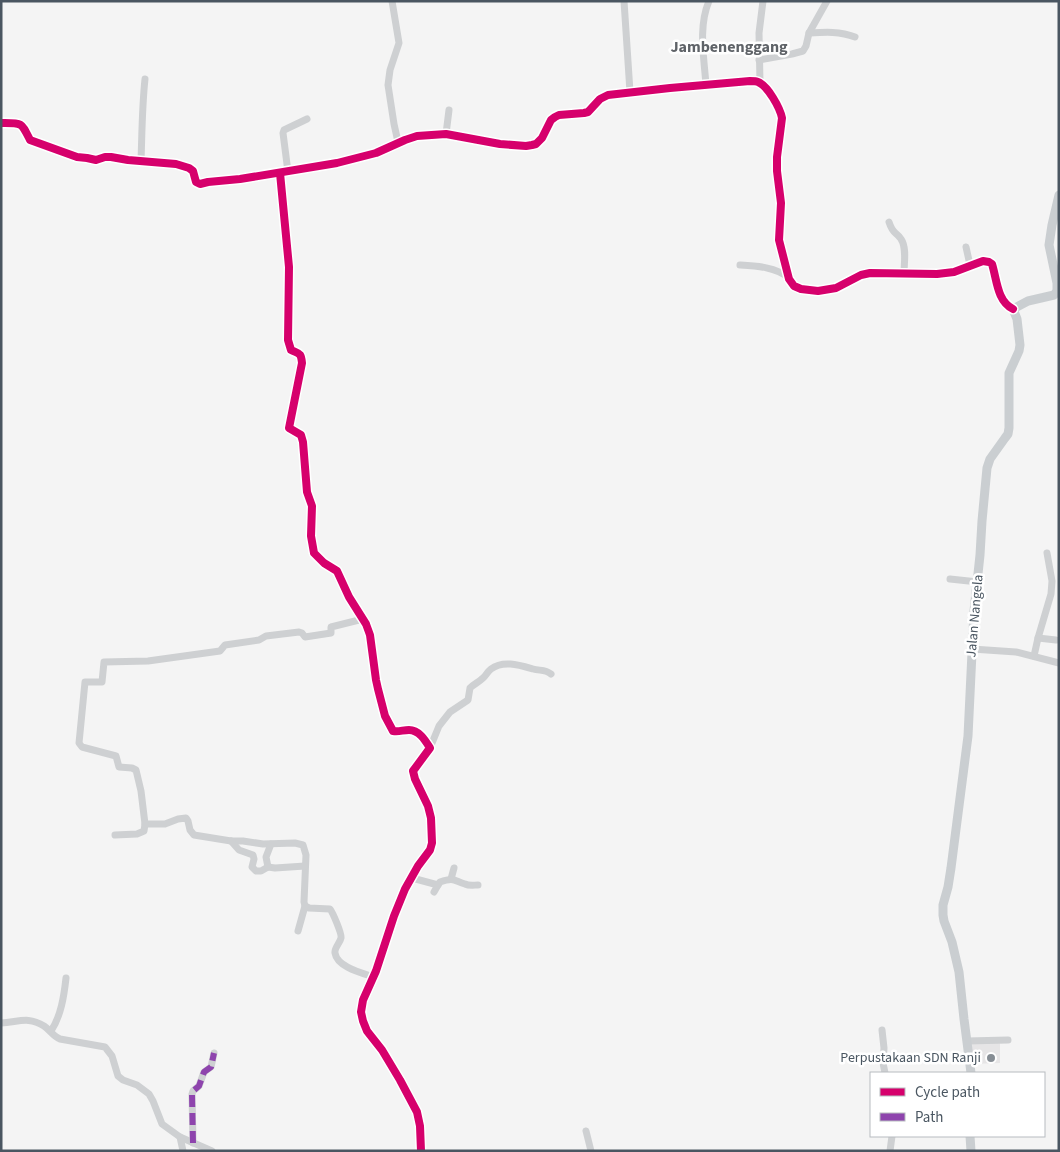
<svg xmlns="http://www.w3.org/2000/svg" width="1060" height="1152" viewBox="0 0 1060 1152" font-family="'Source Sans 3',sans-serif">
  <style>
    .education { fill: #e6e5e6 }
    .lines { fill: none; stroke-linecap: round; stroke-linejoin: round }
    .minor { stroke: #ced0d2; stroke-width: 7 }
    .major { stroke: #caced1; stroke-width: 9 }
    .quiet { stroke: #8e44ad; stroke-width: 6; stroke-dasharray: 12 6; stroke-linecap: butt }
    .cycleway-casing { stroke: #fff; stroke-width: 11 }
    .cycleway { stroke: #d6006c; stroke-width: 8 }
    .poi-dot { fill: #868d94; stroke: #fff; stroke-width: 2 }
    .labels { text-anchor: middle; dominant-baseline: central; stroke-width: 5; stroke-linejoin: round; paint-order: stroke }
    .street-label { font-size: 14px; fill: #4a5661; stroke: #fff }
    .poi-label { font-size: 14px; fill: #4a5661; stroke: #fff; text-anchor: end }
    .quarter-label { font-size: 16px; font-weight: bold; fill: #5f6368; stroke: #fff }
  </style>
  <rect width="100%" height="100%" fill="#f4f4f4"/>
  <!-- education -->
  <path class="education" d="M1000,1041V1063L970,1064L969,1043Z"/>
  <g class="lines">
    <!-- minor -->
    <g class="minor">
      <path d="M392,1L399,43L390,70L388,85L394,124L398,142"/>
      <path d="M624,1L630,92"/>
      <path d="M809,33C825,32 840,31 855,37"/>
      <path d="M759,60L792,54L803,51L806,46L809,33L827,1"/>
      <path d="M760,83L759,33L763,1"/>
      <path d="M706,85C704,57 698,27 709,1"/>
      <path d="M1,123C23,123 21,122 30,140L77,157L87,158L96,160L105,157H111L128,160L176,164L189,168L193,171L196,182L200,184L208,182L240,179L337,163L376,153L405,140L417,136L446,134L500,144L526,146L532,145L536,144L542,138L551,120L555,117L559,115L584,113L588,112L600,99L608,95L670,88L750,81C751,81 756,81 758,82C768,86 780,108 782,118L777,157V171L781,203L779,240L789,279L794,286L801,289L818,291L836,288L861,275L870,273L937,274L954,272L983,261L989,262L992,264C997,280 997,301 1013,309"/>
      <path d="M446,134L449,110"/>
      <path d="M141,161C142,134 142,107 145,79"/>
      <path d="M288,172L283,133L284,130L307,119"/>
      <path d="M280,173L289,267L288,340L291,350C299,354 301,352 302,363L289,428L301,435L303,442L307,492L312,506L311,536L314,553L324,563L337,571L349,597L366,624L370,635L376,680L378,689L385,716L393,731C399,732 403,730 409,730C419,730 425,740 430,748L413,771L415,779L428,806L431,818L432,843L430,850L418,866L405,889L394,916L376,971L363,1000L361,1012L363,1021L367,1031L382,1050L400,1080L417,1112L420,1126L421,1151"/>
      <path d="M889,222C893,235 896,231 901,239C907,248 904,263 904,273"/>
      <path d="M966,247L970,265"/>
      <path d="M740,265C757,266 776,267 789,278"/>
      <path d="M950,579L978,582"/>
      <path d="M363,619L331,627V633L305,637L302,633L299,632L266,636L259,640L225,645L220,651L148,661L104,662L102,682H85L79,743L82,747L116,756L119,767L132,768L136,770L141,791L145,824H165L178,819L186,818L188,821L190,830L194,835L231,841H243L263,844L295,843L303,845L306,855L304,902L305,906L309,908L330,909C333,913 342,934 341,938C340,943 334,948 335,953C337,967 362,973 374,977"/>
      <path d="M1038,638L1056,640"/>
      <path d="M972,649L1016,652L1059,663"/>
      <path d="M1034,656L1038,638L1051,594L1052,581L1047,553"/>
      <path d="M430,748L439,726L450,712L468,700L470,688C474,684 479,682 483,678C486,676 487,672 491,669C503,660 519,665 533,669C540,671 545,669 551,674"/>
      <path d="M115,835L137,834L144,831L145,824"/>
      <path d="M231,841L239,850L253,855L254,859L252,867L256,871H261L268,867L275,868L305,866"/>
      <path d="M268,867L266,857L271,844"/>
      <path d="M412,878L438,885L434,892"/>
      <path d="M451,879L454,868"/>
      <path d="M438,885L440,882C454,877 453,880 465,884C469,886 474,885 478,885"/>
      <path d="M298,931L305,906"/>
      <path d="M1,1023C19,1022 28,1016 44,1026C50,1030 53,1036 60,1039L105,1047L112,1056L118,1076L123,1080L137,1085L149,1094L153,1101L162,1124L180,1137L212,1151"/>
      <path d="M882,1030L884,1048L883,1063L885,1073"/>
      <path d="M51,1031C61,1016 64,996 66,978"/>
      <path d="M967,1041L1008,1040"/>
      <path d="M586,1131L591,1151"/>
      <path d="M180,1137L183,1151"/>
      <path d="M193,1143L192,1094L193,1091L199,1086L204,1072L211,1067L214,1053"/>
      <path d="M890,1151L892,1136"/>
    </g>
    <!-- major -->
    <g class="major">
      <path d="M971,1073L964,1019L959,972L952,942L944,921L943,915V905L948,887L951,868L968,736L974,611L980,555L982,521L987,468L990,459L1005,438L1008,434L1009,428V373L1019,351L1020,345L1017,319L1013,309L1028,301L1054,295L1057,291V283L1049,245L1052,225L1059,195"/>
      <path d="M970,1136L971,1151"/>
    </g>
    <!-- quiet -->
    <path class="quiet" d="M193,1143L192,1094L193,1091L199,1086L204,1072L211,1067L214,1053"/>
    <defs>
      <g id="cycleway">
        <path d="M1,123C23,123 21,122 30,140L77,157L87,158L96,160L105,157H111L128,160L176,164L189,168L193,171L196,182L200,184L208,182L240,179L337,163L376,153L405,140L417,136L446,134L500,144L526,146L532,145L536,144L542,138L551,120L555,117L559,115L584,113L588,112L600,99L608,95L670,88L750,81C751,81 756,81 758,82C768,86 780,108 782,118L777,157V171L781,203L779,240L789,279L794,286L801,289L818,291L836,288L861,275L870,273L937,274L954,272L983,261L989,262L992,264C997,280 997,301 1013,309"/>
        <path d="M280,173L289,267L288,340L291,350C299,354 301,352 302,363L289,428L301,435L303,442L307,492L312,506L311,536L314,553L324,563L337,571L349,597L366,624L370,635L376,680L378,689L385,716L393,731C399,732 403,730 409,730C419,730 425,740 430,748L413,771L415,779L428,806L431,818L432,843L430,850L418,866L405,889L394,916L376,971L363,1000L361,1012L363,1021L367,1031L382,1050L400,1080L417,1112L420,1126L421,1151"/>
      </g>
    </defs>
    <!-- cycleway casing -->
    <use href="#cycleway" class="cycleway-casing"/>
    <!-- cycleway -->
    <use href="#cycleway" class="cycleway"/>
  </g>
  <!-- markers -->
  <circle class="poi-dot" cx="991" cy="1058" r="5"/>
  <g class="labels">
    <!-- street labels -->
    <g class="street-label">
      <text transform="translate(975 616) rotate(-85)">Jalan Nangela</text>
    </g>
    <!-- poi labels -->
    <g class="poi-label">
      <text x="981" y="1058">Perpustakaan SDN Ranji</text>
    </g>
    <!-- quarter labels -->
    <g class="quarter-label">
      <text x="729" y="47">Jambenenggang</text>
    </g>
  </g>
  <!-- border -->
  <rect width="1060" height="1152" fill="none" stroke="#4a5661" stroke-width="5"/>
  <!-- legend -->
  <rect x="870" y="1072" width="175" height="65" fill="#ffffff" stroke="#b7bbc0"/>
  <rect x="880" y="1088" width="25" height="8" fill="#d6006c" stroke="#b7bbc0"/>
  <text x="915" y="1097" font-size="15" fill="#4a5661">Cycle path</text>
  <rect x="880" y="1113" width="25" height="8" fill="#8e44ad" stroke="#b7bbc0"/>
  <text x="915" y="1122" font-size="15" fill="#4a5661">Path</text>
</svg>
